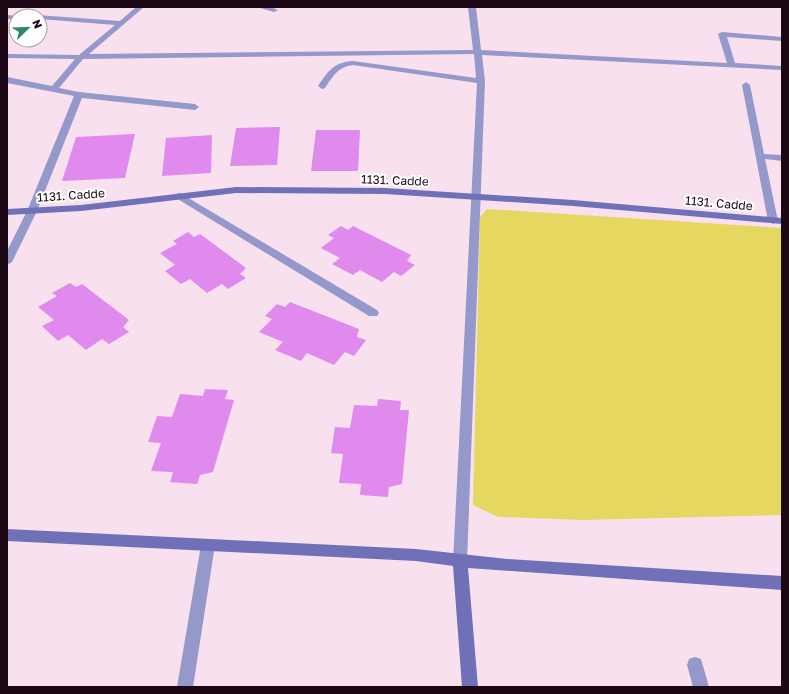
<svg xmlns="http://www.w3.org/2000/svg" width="789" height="694" viewBox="0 0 789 694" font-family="'Golos Text',sans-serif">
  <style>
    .green { fill: #e6d760 }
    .building { fill: #df8aec }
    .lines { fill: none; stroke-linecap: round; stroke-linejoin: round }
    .street { fill: #9598ca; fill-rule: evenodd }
    .secondary { fill: #6f70b8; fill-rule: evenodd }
    .labels { text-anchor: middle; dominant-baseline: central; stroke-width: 4; stroke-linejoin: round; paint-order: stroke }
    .street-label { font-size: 12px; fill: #1c0715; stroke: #fff }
  </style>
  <rect width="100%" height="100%" fill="#f9e0ee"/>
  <!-- green -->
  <path class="green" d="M487,209L782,228V515L582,520L498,517L473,505L480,217Z"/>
  <!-- building -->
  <g class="building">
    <path d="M280,127L277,165L230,166L236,128Z"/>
    <path d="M316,130H360L358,171H311Z"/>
    <path d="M135,134L125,178L62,181L76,137Z"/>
    <path d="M212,135L211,173L162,176L166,138Z"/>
    <path d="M341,226L348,230L353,226L411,255L407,261L415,265L401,276L394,272L382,282L360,270L353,275L332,264L340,258L321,248L334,238L328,235Z"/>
    <path d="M188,232L194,237L200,234L246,268L240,274L246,278L228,289L222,284L207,293L190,279L181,284L165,271L175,265L160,253L177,244L173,241Z"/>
    <path d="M70,283L76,287L82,284L129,320L123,327L129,332L109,344L102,339L86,350L68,335L58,341L42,326L54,320L38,307L57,296L52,293Z"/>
    <path d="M290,302L359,329L357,337L366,340L354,356L345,352L334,365L307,353L301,361L275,350L283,342L259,332L272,319L265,316L277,304L285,307Z"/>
    <path d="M205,389L228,390L225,399L234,400L213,472L200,475L197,484L170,482L173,472L151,471L161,443L148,442L157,416L172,417L180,394L203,396Z"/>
    <path d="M378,399L401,401L400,410H409L402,484L389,487L388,497L360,495L361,484L339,483L343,454L331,453L335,427L350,428L354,405L377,406Z"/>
  </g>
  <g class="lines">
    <!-- street -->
    <g class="street">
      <path d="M136,7H144L89,54L473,50L468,7H476L481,50L727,63L718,34L722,32L782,37V41L727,37L735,63L782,66V70L482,55L485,81L467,562L465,567L460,569L455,567L453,562L477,83L353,65C338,67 333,76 325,88L322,89L318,86C328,71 334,62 353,61L476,78L474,54L83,59L59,88L79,92L195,104L199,107L195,110L82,98L37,211L12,262L7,265V251L27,211L74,96L7,83V77L52,86L75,59L7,58V54L79,55L115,25L40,19V16L37,15L120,21Z"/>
      <path d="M257,7H271L278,10L274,12Z"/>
      <path d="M7,15L19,16H16V19H7Z"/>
      <path d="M746,82L750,85L764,154L782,155V161L765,159L778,221L773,224L768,221L742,85Z"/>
      <path d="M180,193L377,310L379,313L377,316H369L176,198L175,196L176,194Z"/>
      <path d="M208,539L213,541L215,545L193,687H177L201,545L203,541Z"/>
      <path d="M695,657L701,659L709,687H693L687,665L689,659Z"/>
    </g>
    <!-- secondary -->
    <g class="secondary">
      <path d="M236,187L385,188L573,200L782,218V224L573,206L385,194L236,193L81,211L7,215V209L81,205Z"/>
      <path d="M7,529L416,549L507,559L782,576V590L468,568L478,687H462L453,566L416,561L7,541Z"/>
    </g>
  </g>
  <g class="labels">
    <!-- street labels -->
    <g class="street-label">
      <text transform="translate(395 180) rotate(2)">1131. Cadde</text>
      <text transform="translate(71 195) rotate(-4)">1131. Cadde</text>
      <text transform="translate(719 203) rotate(5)">1131. Cadde</text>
    </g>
  </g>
  <!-- border -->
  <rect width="789" height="694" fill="none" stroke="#1c0715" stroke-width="16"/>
  <!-- north arrow -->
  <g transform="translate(28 28) rotate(67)"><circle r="19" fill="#ffffff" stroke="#a49ca1"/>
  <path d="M0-3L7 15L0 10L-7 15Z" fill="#2c8c64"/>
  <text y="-6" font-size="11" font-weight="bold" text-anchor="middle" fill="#1c0715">N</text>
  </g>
</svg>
